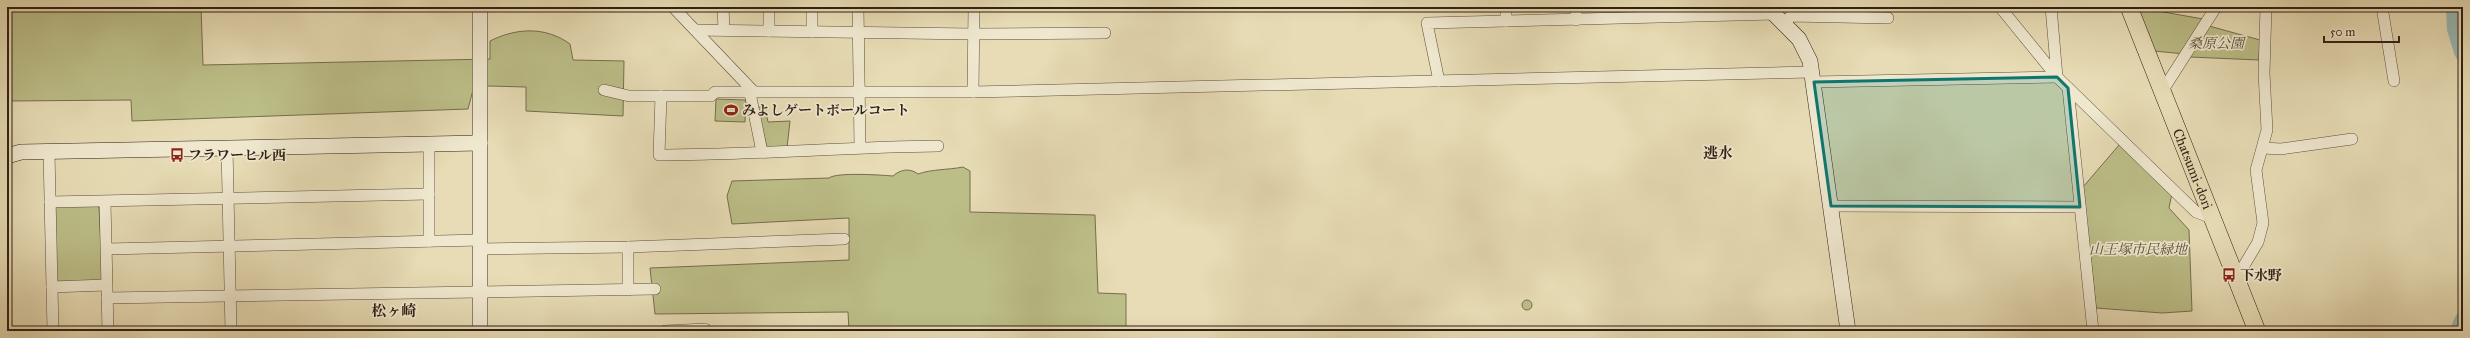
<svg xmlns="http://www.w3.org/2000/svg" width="2470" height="338" viewBox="0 0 2470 338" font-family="'IM FELL Great Primer','Noto Serif JP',serif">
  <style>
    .green { fill: #bcbe88; stroke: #766e4e }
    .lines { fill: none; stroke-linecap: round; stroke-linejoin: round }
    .river { stroke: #99bab6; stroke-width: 18 }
    .street-casing { stroke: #5e4e3d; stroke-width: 12 }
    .secondary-casing { stroke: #301f15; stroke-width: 16 }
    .primary-casing { stroke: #301f15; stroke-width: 18 }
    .street { stroke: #efe8cf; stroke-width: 11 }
    .secondary { stroke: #efe8cf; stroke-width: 15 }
    .primary { stroke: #e7dcb5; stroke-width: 17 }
    .marked { fill: #0f766e; fill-opacity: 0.2; stroke: #0f766e; stroke-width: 3; stroke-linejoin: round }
    .labels { text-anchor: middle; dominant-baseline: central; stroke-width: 3.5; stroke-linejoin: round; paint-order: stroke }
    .park-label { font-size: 14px; font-style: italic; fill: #5a4f38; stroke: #efe8cf }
    .poi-label { font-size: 14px; font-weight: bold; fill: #301f15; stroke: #efe8cf; text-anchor: start }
    .street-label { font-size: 14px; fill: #301f15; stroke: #efe8cf }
    .neighbourhood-label { font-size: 15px; font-weight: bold; fill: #301f15; stroke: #efe8cf }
  </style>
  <rect width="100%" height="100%" fill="#e7dcb5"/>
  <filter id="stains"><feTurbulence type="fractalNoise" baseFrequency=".005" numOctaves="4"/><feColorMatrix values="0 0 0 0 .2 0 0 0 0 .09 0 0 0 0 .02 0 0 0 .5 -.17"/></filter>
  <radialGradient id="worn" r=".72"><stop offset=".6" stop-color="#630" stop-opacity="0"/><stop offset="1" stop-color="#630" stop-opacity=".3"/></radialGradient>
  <!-- green -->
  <g class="green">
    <path d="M7,7H201L203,65L490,59V41C516,28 545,26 570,44L573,60L624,61L623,116L526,111V87L489,86L473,90L468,109L132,121L131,100L7,101Z"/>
    <path d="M2141,8L2203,19L2185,54L2154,51L2139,10Z"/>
    <path d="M2209,26L2260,40L2259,60L2190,57Z"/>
    <path d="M716,99L746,100L745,122L715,121Z"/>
    <path d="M757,107H765L768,122L790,121L787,148H767Z"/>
    <path d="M2119,145H2123L2172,193L2169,208L2189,230L2192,311L2162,313L2096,308L2083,187Z"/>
    <path d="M963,167L970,171V212L1095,215L1098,293L1126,294V331H849L848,312L655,314L650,268L849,260V218L732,224L727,196L732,181L829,178C837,172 880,175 893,176C901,169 910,168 918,174C932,169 948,170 963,167Z"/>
    <path d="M96,205L99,208L103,279L99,283H59L56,280L54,210L57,207Z"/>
    <circle cx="1527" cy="305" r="5"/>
  </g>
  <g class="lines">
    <!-- river -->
    <g class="river">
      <path d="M2455,7L2456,29L2463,52"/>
      <path d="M2459,331L2463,321"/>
    </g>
    <defs>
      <g id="street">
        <path d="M673,7L754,92"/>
        <path d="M723,7L724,30"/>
        <path d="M858,7L860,147"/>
        <path d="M1506,7V21"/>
        <path d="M1576,7V20"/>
        <path d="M2000,7L2057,77L2196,212L2212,218"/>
        <path d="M2382,7L2394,81"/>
        <path d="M1784,23L1791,16L1888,18"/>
        <path d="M695,30L973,34L1105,33"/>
        <path d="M769,31V7"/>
        <path d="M812,32V7"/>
        <path d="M1439,81L1427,23L1774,14"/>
        <path d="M1814,82L2057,77L2051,7"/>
        <path d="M2068,88L2093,331"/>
        <path d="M604,90L629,96H711L715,92H973L1812,72"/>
        <path d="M973,92L974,7"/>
        <path d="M750,93L762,152"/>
        <path d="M2161,93L2216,7"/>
        <path d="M661,96L659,155C752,155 845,147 938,146"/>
        <path d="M429,143V241"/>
        <path d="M227,147L231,331"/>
        <path d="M2263,148L2281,149L2352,139"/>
        <path d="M49,152L53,331"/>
        <path d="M50,202L429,194"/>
        <path d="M105,202L108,331"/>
        <path d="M1831,206L2080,207"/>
        <path d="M628,247V290"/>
        <path d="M107,249L480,240"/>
        <path d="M480,249L628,247L844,239"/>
        <path d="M2236,279L2258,242L2263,223L2256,170L2267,130L2264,73L2266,7"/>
        <path d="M52,287L106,285"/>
        <path d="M107,298L655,289"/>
        <path d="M665,331L705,329"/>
      </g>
      <g id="secondary">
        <path d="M480,7V331"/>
        <path d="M1767,7L1799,39L1810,61L1848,331"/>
        <path d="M7,156L21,152L480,143"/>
      </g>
      <g id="primary">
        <path id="s1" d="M2129,7L2257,331"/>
      </g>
    </defs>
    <!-- street casing -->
    <use href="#street" class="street-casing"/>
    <!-- secondary casing -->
    <use href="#secondary" class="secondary-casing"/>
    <!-- primary casing -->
    <use href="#primary" class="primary-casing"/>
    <!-- street -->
    <use href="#street" class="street"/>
    <!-- secondary -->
    <use href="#secondary" class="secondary"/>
    <!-- primary -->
    <use href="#primary" class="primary"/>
  </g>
  <!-- marked area -->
  <path class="marked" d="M2057,77L2068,88L2080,207L1831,206L1814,82Z"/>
  <!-- icons -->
  <defs>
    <symbol id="stadium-bare" viewBox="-9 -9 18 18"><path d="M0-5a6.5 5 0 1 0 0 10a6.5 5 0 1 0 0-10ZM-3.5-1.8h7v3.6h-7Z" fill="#8f2418" stroke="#efe8cf" stroke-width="2.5" paint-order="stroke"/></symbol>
    <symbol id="bus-bare" viewBox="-9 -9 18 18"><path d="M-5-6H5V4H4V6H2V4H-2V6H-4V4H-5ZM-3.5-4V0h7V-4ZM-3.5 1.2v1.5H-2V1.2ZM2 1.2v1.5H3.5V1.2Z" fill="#8f2418" stroke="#efe8cf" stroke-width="2.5" paint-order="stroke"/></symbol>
  </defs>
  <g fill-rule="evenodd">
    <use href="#stadium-bare" x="721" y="100" width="20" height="20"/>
    <use href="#bus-bare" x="167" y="145" width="20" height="20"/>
    <use href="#bus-bare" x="2219" y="265" width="20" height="20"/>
  </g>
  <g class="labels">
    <!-- park labels -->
    <g class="park-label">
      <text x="2216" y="43">桑原公園</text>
      <text x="2138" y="249">山王塚市民緑地</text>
    </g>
    <!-- poi labels -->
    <g class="poi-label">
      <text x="742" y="110">みよしゲートボールコート</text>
      <text x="188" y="155">フラワーヒル西</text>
      <text x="2240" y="275">下水野</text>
    </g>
    <!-- street labels -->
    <g class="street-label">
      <text stroke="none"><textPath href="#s1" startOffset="174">Chatsumi-dori</textPath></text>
    </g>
    <!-- neighbourhood labels -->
    <g class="neighbourhood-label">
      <text x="1718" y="153">逃水</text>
      <text x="394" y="311">松ヶ崎</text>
    </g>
  </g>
  <!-- margin -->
  <rect width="2470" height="338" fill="none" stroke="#e7dcb5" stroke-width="24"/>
  <rect x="8" y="8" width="2454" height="322" fill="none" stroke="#301f15" stroke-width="2"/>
  <rect x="12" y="12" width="2446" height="314" fill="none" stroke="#301f15"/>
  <!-- scale -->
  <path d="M2324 36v6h75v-6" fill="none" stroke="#301f15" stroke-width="2"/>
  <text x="2330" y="36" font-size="12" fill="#301f15" stroke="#efe8cf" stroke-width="3" paint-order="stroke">50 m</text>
  <rect width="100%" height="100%" filter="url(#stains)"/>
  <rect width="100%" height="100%" fill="url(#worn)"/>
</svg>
